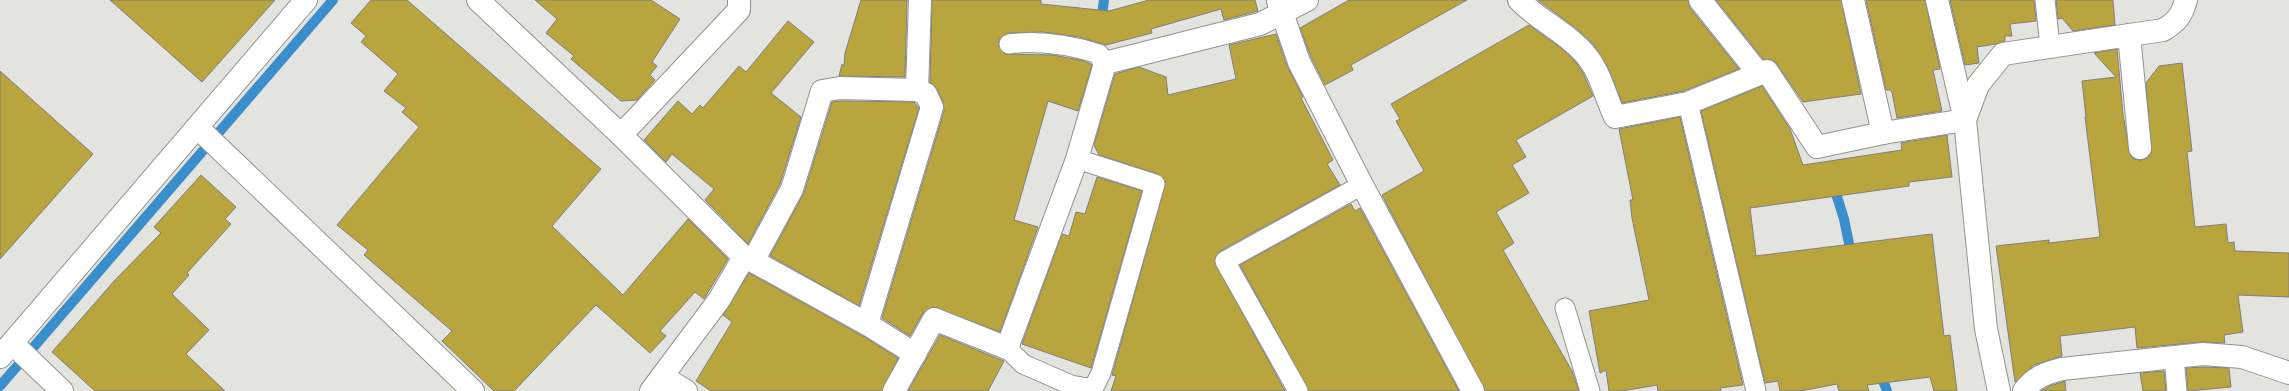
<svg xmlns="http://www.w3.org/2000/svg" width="2289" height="391" viewBox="0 0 2289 391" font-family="'Space Grotesk',sans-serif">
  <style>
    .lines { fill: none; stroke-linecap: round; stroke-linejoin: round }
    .stream { stroke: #3b8ecc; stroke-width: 10 }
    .building { fill: #b9a53e; stroke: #807f7c }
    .service-casing { stroke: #949390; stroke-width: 21 }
    .minor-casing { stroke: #949390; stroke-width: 24 }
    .service { stroke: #fff; stroke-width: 19 }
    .minor { stroke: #fff; stroke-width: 22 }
  </style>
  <rect width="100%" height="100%" fill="#e3e3df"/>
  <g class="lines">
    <!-- stream -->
    <g class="stream">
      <path d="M1101,22L1104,0"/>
      <path d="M1833,184L1844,219L1852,258"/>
      <path d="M1879,370L1887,391"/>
      <path d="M0,386L333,0"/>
    </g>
  </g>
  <!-- building -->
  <g class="building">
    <path d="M110,0H275L202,82Z"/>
    <path d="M371,0H407L601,169L552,226L623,295L688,219L728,259L704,299L695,292L660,331L666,336L650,353L596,305L514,391H494L442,341L452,331L364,255L368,250L337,225L419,127L402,112L406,108L384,91L398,74L361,42L366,36L351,23Z"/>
    <path d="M535,0H651L680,19L652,62L657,66L650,75L655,80L637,100L621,101L571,59L574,56L546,33L557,19Z"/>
    <path d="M861,0H907L905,77L839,76L842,64L844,66L845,53Z"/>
    <path d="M932,0H1041V4L1109,11L1149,0H1255L1258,11L1224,20L1221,9L1151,29L1152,33L1106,45L1079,37L1043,32L1008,33L999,39L998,45L1005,54L1053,55L1085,61L1092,65L1078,111L1048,101L1014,220L1038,227L1000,332L933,307L923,313L910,336L882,318L944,111L943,102L937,89L930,82Z"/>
    <path d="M1349,0H1467L1351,65L1353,70L1325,85L1311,57L1300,28Z"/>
    <path d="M1538,0H1688L1690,8L1739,69L1684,91L1622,103L1609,70L1594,45L1577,29Z"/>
    <path d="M1716,0H1841L1861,94L1803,102L1777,64L1773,60L1763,59Z"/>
    <path d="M1866,0H1925L1940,69L1933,70L1942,111L1897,118L1892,92L1890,90H1886Z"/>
    <path d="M1950,0H2034L2036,21L2010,24L2012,36H2005V41L1996,44L1977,47L1979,63L1965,65Z"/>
    <path d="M2056,0H2113L2115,25L2073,31L2062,18L2058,19Z"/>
    <path d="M788,21L814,42L771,93L801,117L780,184L748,244L705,200L714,189L672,154L666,162L644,140L678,101L692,114L700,105L703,108L739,66L746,72Z"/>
    <path d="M1529,25L1561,48L1575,61L1583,73L1593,96L1516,140L1526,157L1512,165L1529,193L1496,212L1514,243L1503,250L1572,371L1579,391H1485L1382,195L1424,171L1396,121L1400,119L1391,104Z"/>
    <path d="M1276,34L1287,66L1303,97L1301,98L1333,160L1327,164L1340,185L1220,251L1214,261L1285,391H1111L1116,376L1112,375L1166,182L1158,174L1099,155L1094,145L1115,74L1139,67L1166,77L1168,95L1236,79L1229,45Z"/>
    <path d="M2117,49L2123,114L2130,155L2134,159L2141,160L2148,158L2151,153L2146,83L2159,66L2182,63L2192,151L2187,152L2195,227L2226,224L2228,243L2234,242L2235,251L2289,253V297L2238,295L2243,332L2224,335L2225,343L2202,342L2137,348L2135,327L2060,336L2062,356L2034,365L2015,382L1996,246L2049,240V243L2100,237L2085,117H2086L2082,81L2116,77L2094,53Z"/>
    <path d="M0,71L93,154L0,259Z"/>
    <path d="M1762,86L1790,129L1803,165L1902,150L1901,143L1947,135L1952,177L1909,182V186L1750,208L1756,256L1932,234L1944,336L1950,335L1957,391H1934L1930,377L1867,385L1869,391H1839L1837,384L1801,391H1780L1778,381L1765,383L1701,111Z"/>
    <path d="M841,101L914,102L919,108L859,306L770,256L804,193L832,102Z"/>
    <path d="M1680,117L1743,385L1720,388L1721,391H1658L1657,385L1622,391H1609L1606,370L1600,373L1589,311L1649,300L1632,218L1630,200H1633L1619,129Z"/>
    <path d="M201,175L236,207L225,219L231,224L187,273L189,275L172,294L209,330L186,354L225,391H95L52,352L115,280L161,233L154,227Z"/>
    <path d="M1097,177L1142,191L1091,368L1022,344L1062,234L1069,236L1076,212L1085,214Z"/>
    <path d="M1351,204L1355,211L1360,208L1459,391H1309L1240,265Z"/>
    <path d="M749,273L861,335L898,358L882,391H711L696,381L732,322L723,315Z"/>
    <path d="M940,335L1004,361L988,391H908Z"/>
    <path d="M2203,367L2229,368L2231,387L2188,391L2186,368Z"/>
    <path d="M2164,371L2166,391H2143L2140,373Z"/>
    <path d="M2065,381L2066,391H2041L2050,386Z"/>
  </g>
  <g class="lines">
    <defs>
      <g id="service">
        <path d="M2045,0L2050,46"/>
        <path d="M1009,44C1039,40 1070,45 1099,54L1104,67"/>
        <path d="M1688,103L1756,391"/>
        <path d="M1565,308L1590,391"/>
        <path d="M1007,348L1023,364L1071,385L1093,389L1101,373L1155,184L1077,159"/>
        <path d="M2174,358L2177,391"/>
        <path d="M1298,391L1225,261L1362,185"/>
      </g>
      <g id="minor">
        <path d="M478,0L621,135L744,257L753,261L792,189L822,91L840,88L917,90L926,94L932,107L867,324"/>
        <path d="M1519,0C1539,21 1565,31 1584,53C1600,70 1605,96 1615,117L1688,103L1759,74L1700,0"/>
        <path d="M1853,0L1883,133"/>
        <path d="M1278,1L1299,62L1362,185L1473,391"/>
        <path d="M2129,35L2140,148"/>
        <path d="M1759,74L1767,71L1817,147L1883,133L1965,120L1937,0"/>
        <path d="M917,90L920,0"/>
        <path d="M198,128L473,391"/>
        <path d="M621,135L739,10V0"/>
        <path d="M753,261L867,324L915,354"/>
        <path d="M12,343L62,391"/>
        <path d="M0,357L306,0"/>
        <path d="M663,377L686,391"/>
        <path d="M651,391L719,300L744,257"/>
        <path d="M894,391L934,319L1007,348L1077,159L1104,67L1109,62L1260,24L1307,0"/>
        <path d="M1999,391L1986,329L1965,120L1978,85L2003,54L2163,30C2177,22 2182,15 2186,0"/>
        <path d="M2024,391C2034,377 2046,373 2062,369L2203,354L2242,357L2289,373"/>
      </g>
    </defs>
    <!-- service casing -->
    <use href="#service" class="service-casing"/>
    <!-- minor casing -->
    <use href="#minor" class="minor-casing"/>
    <!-- service -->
    <use href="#service" class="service"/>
    <!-- minor -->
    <use href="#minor" class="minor"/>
  </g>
</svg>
